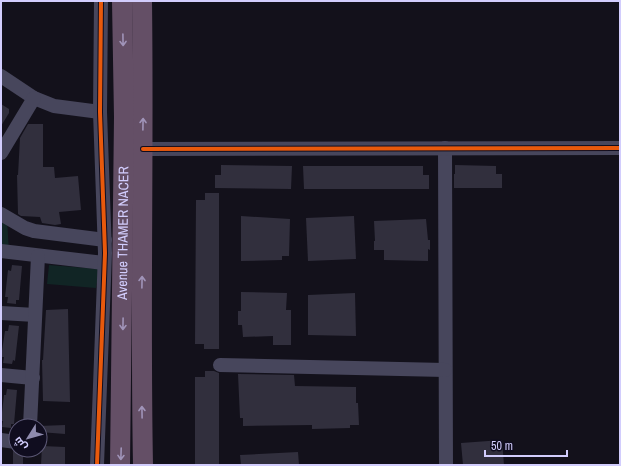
<svg xmlns="http://www.w3.org/2000/svg" width="621" height="466" viewBox="0 0 621 466" font-family="'Archivo Narrow',Cairo,sans-serif">
  <style>
    .green { fill: #112525 }
    .building { fill: #312f3d }
    .lines { fill: none; stroke-linecap: round; stroke-linejoin: round }
    .minor { stroke: #47465c; stroke-width: 14 }
    .highway { stroke: #644f66; stroke-width: 20 }
    .cycleway-casing { stroke: #100d1f; stroke-width: 6 }
    .cycleway { stroke: #e8590c; stroke-width: 4 }
    .oneway { stroke: #a094b9 }
    .labels { text-anchor: middle; dominant-baseline: central; stroke-width: 3.5; stroke-linejoin: round; paint-order: stroke }
    .street-label { font-size: 14px; fill: #d2cdfd; stroke: #100d1f }
  </style>
  <rect width="100%" height="100%" fill="#13111b"/>
  <!-- green -->
  <g class="green">
    <path d="M1,216L7,219L9,252L1,251Z"/>
    <path d="M49,265L99,269L96,288L47,284Z"/>
  </g>
  <!-- building -->
  <g class="building">
    <path d="M1,104L9,109V113L1,126Z"/>
    <path d="M28,124H43V167H54L55,178L78,176L81,210L59,212L61,224L55,225L42,223L40,217L21,216L18,214L17,175H18L20,138Z"/>
    <path d="M221,165L292,166L291,189L215,188V175H221Z"/>
    <path d="M455,165L496,166V174H502V188H454V174H455Z"/>
    <path d="M303,166H423V175H429V189H304Z"/>
    <path d="M205,193H219V349H204V344H195L196,200H205Z"/>
    <path d="M241,216L290,219L289,256H282V260L241,261Z"/>
    <path d="M354,216L356,259L308,261L306,218Z"/>
    <path d="M426,219L428,240H430V250L428,249V261L384,260V250H374V241H375L374,221Z"/>
    <path d="M12,265L22,266L19,300H16V304L7,303L8,297H5L8,270L11,271Z"/>
    <path d="M241,292L287,293L286,310H291V345H273V336L243,337L242,325H238V311H241Z"/>
    <path d="M355,293L356,336L308,335V295Z"/>
    <path d="M68,309L70,402L43,401L42,360H43L46,310Z"/>
    <path d="M9,325L19,326L15,361L13,360L12,364L3,363L4,357H1L5,331H8Z"/>
    <path d="M205,371H214L219,373V465H195V377H205Z"/>
    <path d="M238,374L294,375L295,386L356,387V403H358L359,425H350V428L312,429V425L243,426V418H240Z"/>
    <path d="M7,389L17,390L14,424H11V428L2,427L3,421H1L4,395H6Z"/>
    <path d="M65,425V434L40,432V426H39Z"/>
    <path d="M502,440L504,465H463L461,443Z"/>
    <path d="M42,446L65,447V465H41Z"/>
    <rect x="13" y="450" width="10" height="15"/>
    <path d="M298,452L299,465H241L240,455Z"/>
  </g>
  <g class="lines">
    <!-- minor -->
    <g class="minor">
      <path d="M1,76L34,98L54,106L100,112"/>
      <path d="M445,148L446,465"/>
      <path d="M143,149L620,148"/>
      <path d="M1,153L34,98"/>
      <path d="M1,214L25,228L34,231L105,240"/>
      <path d="M1,251L104,263"/>
      <path d="M1,313L35,315"/>
      <path d="M220,365L445,370"/>
      <path d="M1,375L33,378"/>
      <path d="M30,426L38,256"/>
      <path d="M1,440L16,442"/>
      <path d="M97,465L105,253L100,112L101,1"/>
    </g>
    <!-- highway -->
    <g class="highway">
      <path d="M142,1C144,156 140,310 143,465"/>
      <path id="s1" d="M120,465L124,117L122,1"/>
    </g>
    <defs>
      <g id="cycleway">
        <path d="M143,149L620,148"/>
        <path d="M97,465L105,253L100,112L101,1"/>
      </g>
    </defs>
    <!-- cycleway casing -->
    <use href="#cycleway" class="cycleway-casing"/>
    <!-- cycleway -->
    <use href="#cycleway" class="cycleway"/>
  </g>
  <!-- one-way arrows -->
  <defs><path id="oneway-shaft" d="M-6 0H5M1.5-3L5.5 0L1.5 3" fill="none" stroke-width="1.6" stroke-linecap="round" stroke-linejoin="round"/></defs>
  <g class="oneway">
    <use href="#oneway-shaft" transform="translate(123 40) rotate(89)"/>
    <use href="#oneway-shaft" transform="translate(143 124) rotate(-89)"/>
    <use href="#oneway-shaft" transform="translate(142 282) rotate(-89)"/>
    <use href="#oneway-shaft" transform="translate(123 324) rotate(91)"/>
    <use href="#oneway-shaft" transform="translate(142 412) rotate(-91)"/>
    <use href="#oneway-shaft" transform="translate(121 454) rotate(92)"/>
  </g>
  <g class="labels">
    <!-- street labels -->
    <g class="street-label">
      <text stroke="none"><textPath href="#s1" startOffset="232">Avenue THAMER NACER</textPath></text>
    </g>
  </g>
  <!-- border -->
  <rect width="621" height="466" fill="none" stroke="#d2cdfd" stroke-width="4"/>
  <!-- north arrow -->
  <g transform="translate(28 438) rotate(233)"><circle r="19" fill="#100d1f" stroke="#5e5a78"/>
  <path d="M0-3L7 15L0 10L-7 15Z" fill="#8f8bae"/>
  <text y="-6" font-size="11" font-weight="bold" text-anchor="middle" fill="#d2cdfd">ش</text>
  </g>
  <!-- scale -->
  <path d="M485 450v6h82v-6" fill="none" stroke="#d2cdfd" stroke-width="2"/>
  <text x="491" y="450" font-size="12" fill="#d2cdfd" stroke="#100d1f" stroke-width="3" paint-order="stroke">50 m</text>
</svg>
